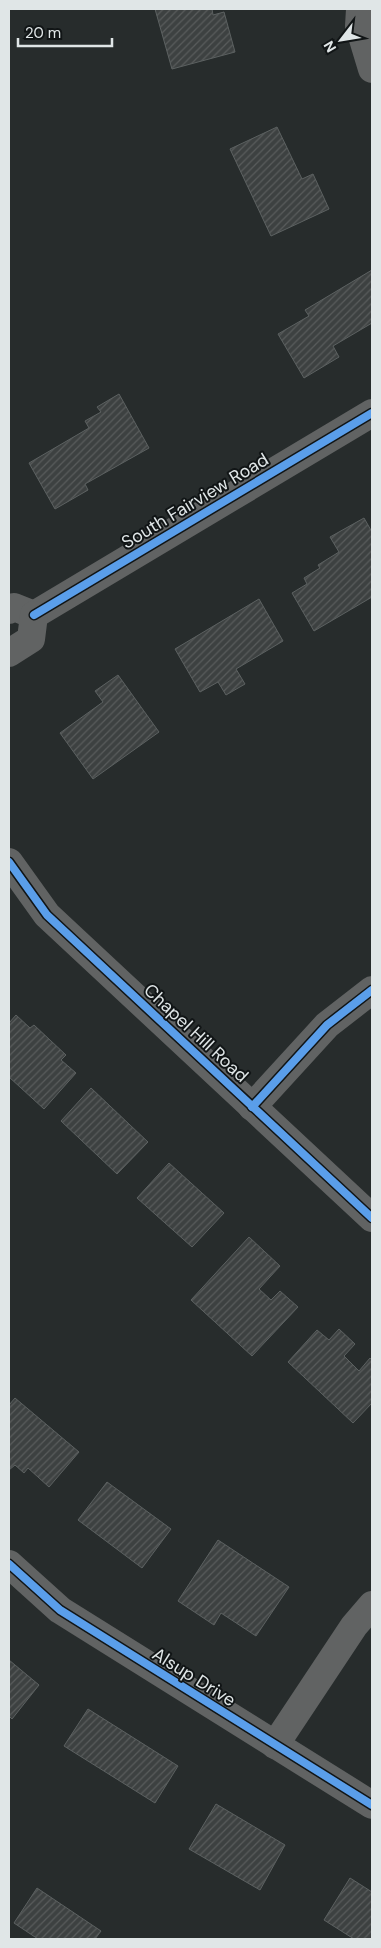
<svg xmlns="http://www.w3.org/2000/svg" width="381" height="1948" viewBox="0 0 381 1948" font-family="'DM Sans',sans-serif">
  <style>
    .building { fill: url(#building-hatch); stroke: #5c6161 }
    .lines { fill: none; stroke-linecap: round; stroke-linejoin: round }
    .minor { stroke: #616363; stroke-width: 28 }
    .tertiary { stroke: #616363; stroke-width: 28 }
    .cycleway-casing { stroke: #111516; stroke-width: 11 }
    .cycleway { stroke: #5a9eea; stroke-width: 8 }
    .labels { text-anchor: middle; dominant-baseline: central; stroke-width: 4; stroke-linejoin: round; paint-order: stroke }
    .street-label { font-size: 18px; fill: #e0e6e7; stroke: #111516 }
  </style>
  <defs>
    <pattern id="building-hatch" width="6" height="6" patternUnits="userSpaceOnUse" patternTransform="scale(1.25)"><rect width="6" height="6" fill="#3d4141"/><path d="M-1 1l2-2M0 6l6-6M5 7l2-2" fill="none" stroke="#595c5c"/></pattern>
  </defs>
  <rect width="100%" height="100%" fill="#272c2c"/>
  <!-- building -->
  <g class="building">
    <path d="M155,9H212L213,15L224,12L235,52L172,69Z"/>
    <path d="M277,127L302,179L313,174L329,209L271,236L230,149Z"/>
    <path d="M372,270V323L333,346L339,357L304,378L278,334L309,316L305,310Z"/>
    <path d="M119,394L149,448L85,484L88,490L55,509L29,463L89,428L85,421L101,412L97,407Z"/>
    <path d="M364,518L372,532V597L314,631L292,593L307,584L304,578L320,568L318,565L339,552L330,537Z"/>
    <path d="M259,599L283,641L236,669L245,684L226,695L218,682L200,692L175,649Z"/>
    <path d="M118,675L159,732L93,779L60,733L103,702L95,691Z"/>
    <path d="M16,1015L30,1028L34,1025L66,1055L61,1060L76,1073L44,1109L9,1077V1023Z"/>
    <path d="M91,1088L148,1142L117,1174L61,1121Z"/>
    <path d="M169,1163L224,1213L192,1247L137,1198Z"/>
    <path d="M249,1237L280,1266L259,1289L271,1300L280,1291L298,1307L252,1356L191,1300Z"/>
    <path d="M339,1329L355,1344L344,1356L359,1371L370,1358L372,1360V1403L353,1423L288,1362L317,1330L329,1340Z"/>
    <path d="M15,1398L79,1452L49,1487L28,1468L24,1473L15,1465L9,1470V1405Z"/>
    <path d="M107,1482L171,1529L142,1568L78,1520Z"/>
    <path d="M218,1540L289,1587L256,1636L221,1613L214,1625L178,1601Z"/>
    <path d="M9,1660L39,1685L12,1719L9,1716Z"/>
    <path d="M88,1709L178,1766L155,1803L64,1746Z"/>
    <path d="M216,1804L285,1845L260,1890L189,1849Z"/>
    <path d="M350,1878L372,1892V1939H354L324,1920Z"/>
    <path d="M37,1888L101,1931L95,1939H38L14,1923Z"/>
  </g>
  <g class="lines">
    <!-- minor -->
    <g class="minor">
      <path d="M360,9L359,26L372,69"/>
      <path d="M9,610L14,607L34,615"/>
      <path d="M34,615L372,413"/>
      <path d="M9,653L31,639L34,615"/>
      <path d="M252,1107L327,1025L372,990"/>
      <path d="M9,1564L60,1610L372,1805"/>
      <path d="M275,1745L354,1626L372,1605"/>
    </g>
    <!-- tertiary -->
    <path class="tertiary" d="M9,862L47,915L372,1218"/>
    <defs>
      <g id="cycleway">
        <path d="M34,615L372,413"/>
        <path d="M9,862L47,915L372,1218"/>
        <path d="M252,1107L327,1025L372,990"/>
        <path d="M9,1564L60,1610L372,1805"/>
      </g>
    </defs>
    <!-- cycleway casing -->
    <use href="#cycleway" class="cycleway-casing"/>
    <!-- cycleway -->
    <use href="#cycleway" class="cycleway"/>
  </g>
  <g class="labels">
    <!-- street labels -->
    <g class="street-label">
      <text transform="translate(195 501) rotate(-31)">South Fairview Road</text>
      <text transform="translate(196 1033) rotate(43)">Chapel Hill Road</text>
      <text transform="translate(194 1677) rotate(32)">Alsup Drive</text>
    </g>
  </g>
  <!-- border -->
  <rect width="381" height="1948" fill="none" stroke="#e0e6e7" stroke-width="20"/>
  <!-- north arrow -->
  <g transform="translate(341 40) rotate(239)" stroke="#111516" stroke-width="4" paint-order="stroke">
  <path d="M0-4L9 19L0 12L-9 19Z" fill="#e0e6e7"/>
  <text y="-8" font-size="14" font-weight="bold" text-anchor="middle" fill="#e0e6e7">N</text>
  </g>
  <!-- scale -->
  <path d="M18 38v8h94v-8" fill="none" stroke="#e0e6e7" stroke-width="2.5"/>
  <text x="25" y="38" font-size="15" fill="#e0e6e7" stroke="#111516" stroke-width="4" paint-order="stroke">20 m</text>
</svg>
